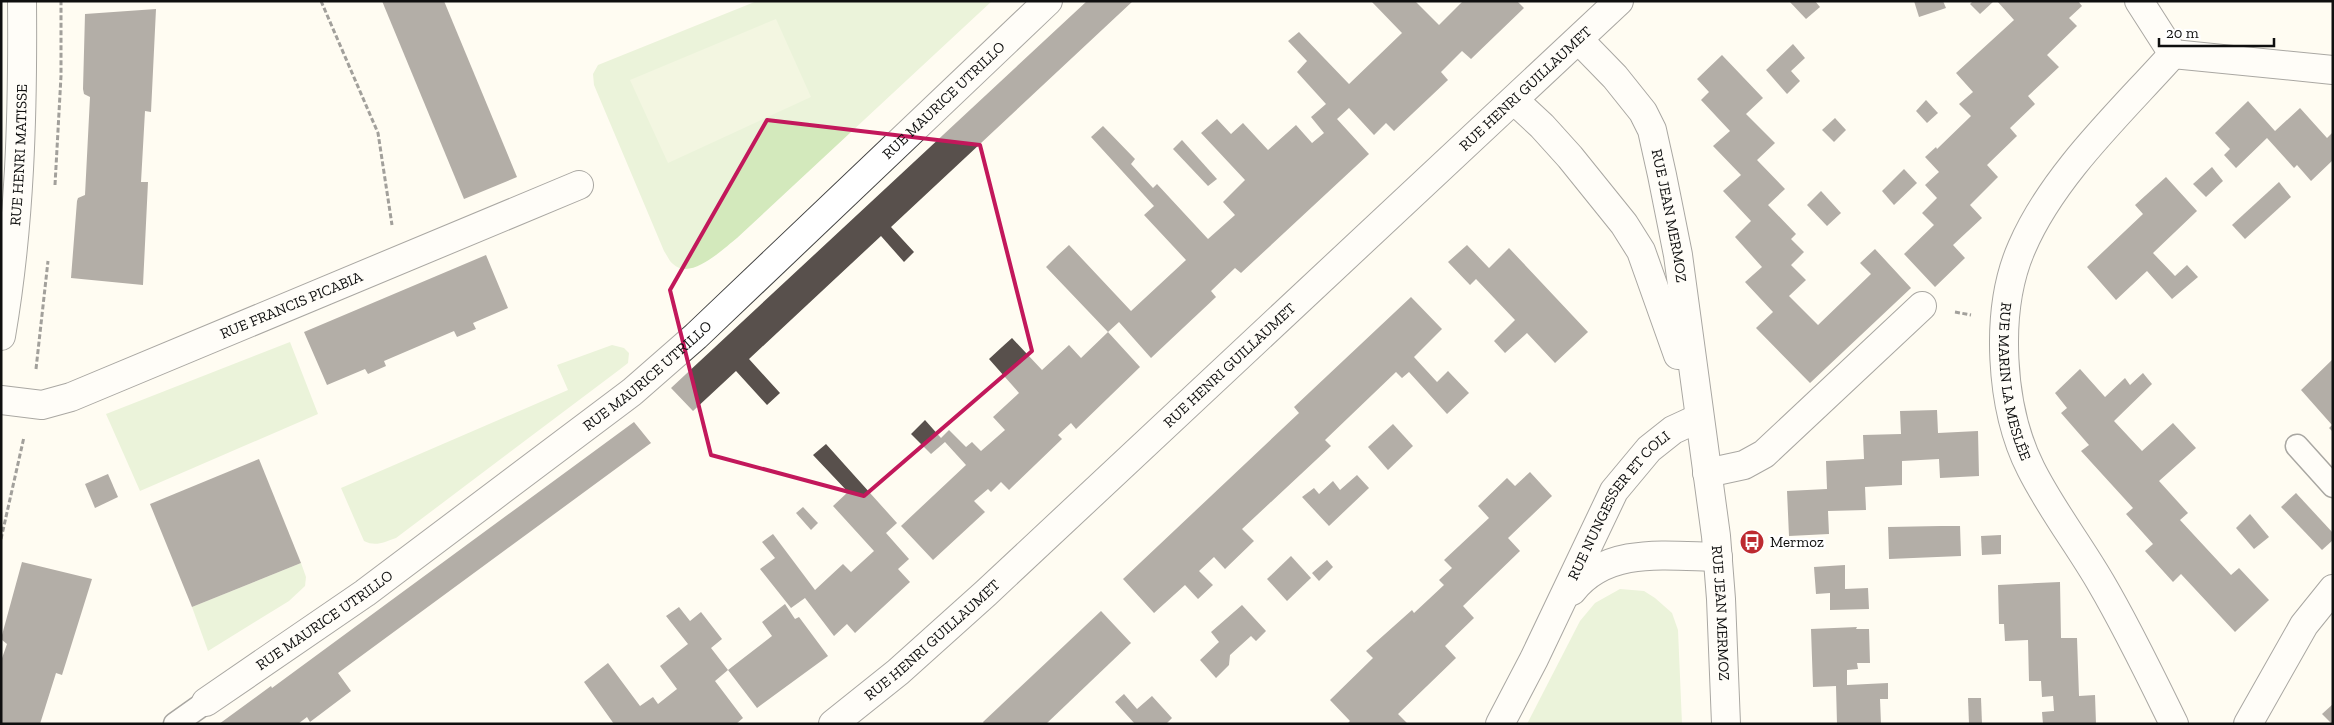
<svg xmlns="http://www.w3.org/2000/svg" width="2334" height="725" viewBox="0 0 2334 725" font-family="'Zilla Slab',serif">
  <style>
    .green { fill: #d3e9bc }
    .pitch { fill: #e4f0cd }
    .building { fill: #58504c }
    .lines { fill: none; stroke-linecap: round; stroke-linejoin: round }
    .lane-casing { stroke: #424242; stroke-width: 25 }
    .street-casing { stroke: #424242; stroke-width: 30 }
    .path { stroke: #313131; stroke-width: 3; stroke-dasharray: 5 2.5; stroke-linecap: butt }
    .lane { stroke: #fff; stroke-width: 22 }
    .street { stroke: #fff; stroke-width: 28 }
    .marked { fill: none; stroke: #c2185b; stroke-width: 4; stroke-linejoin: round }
    .labels { text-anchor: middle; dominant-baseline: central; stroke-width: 5; stroke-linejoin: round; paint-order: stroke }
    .street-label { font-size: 15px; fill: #0f0f0f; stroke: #fff }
    .poi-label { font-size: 15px; fill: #0f0f0f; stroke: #fff; text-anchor: start }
  </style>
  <rect width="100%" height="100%" fill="#fffcf2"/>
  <!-- green -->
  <g class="green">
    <path d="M757,1H992L737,238C723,249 691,281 673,264C669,261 667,255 664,251L594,85L593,74L598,65Z"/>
    <path d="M290,342L318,414L140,491L106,414Z"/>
    <path d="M612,345L624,348L629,353L628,363L619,370L396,538C384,542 376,547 364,541L341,488L568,390L557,365Z"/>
    <path d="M301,563L306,577L305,586L289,601L208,651L192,607Z"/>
    <path d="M1620,589L1644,591L1655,598L1672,613L1678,630L1682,724H1527L1580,621L1595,603Z"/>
  </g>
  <!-- pitch -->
  <path class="pitch" d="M776,19L811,97L668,163L630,80Z"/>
  <!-- building -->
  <g class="building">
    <path d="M382,1H444L517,177L464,199Z"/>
    <path d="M1087,1H1133L891,227L914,252L904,262L881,236L749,359L780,393L767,405L736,371L693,411L671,388Z"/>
    <path d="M1371,1H1415L1439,25L1463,1H1517L1524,8L1471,59L1462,51L1441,72L1448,80L1394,131L1386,123L1374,135L1349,108L1337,119L1369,154L1241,273L1235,268L1211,291L1216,297L1151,358L1119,322L1108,332L1046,267L1057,256L1069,245L1131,311L1186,260L1144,215L1154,206L1091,137L1103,126L1135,159L1131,164L1153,188L1157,184L1208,239L1235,215L1223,202L1245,180L1201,133L1217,119L1231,134L1243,123L1268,150L1296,125L1312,143L1324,133L1311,117L1326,104L1297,72L1307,61L1288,41L1299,32L1349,84L1402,33Z"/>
    <path d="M1789,1H1815L1820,7L1806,19Z"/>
    <path d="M1914,1H1943L1946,8L1919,17Z"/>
    <path d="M1973,1H1994L1980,14L1970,4Z"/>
    <path d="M1997,1H2078L2082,6L2069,18L2077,26L2047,55L2059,67L2028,96L2035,104L2010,128L2017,136L1987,165L1998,177L1970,205L1982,218L1953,245L1965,258L1935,287L1904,254L1934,225L1922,213L1937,198L1925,185L1939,172L1925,157L1936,147L1937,149L1971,116L1959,104L1973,92L1956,73L2014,20Z"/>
    <path d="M156,9L151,112L145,111L141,182H148L143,285L71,278L77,201L78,198L85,195L90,97L84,94L83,89L85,14Z"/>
    <path d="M1793,44L1805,58L1791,71L1800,81L1787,94L1766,70Z"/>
    <path d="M1722,55L1763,98L1746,114L1775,143L1757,160L1785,189L1768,205L1796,234L1791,239L1804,252L1791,265L1806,280L1789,296L1818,325L1871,274L1860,263L1875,249L1911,288L1810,383L1756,328L1773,312L1745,282L1762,267L1735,237L1751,221L1723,191L1741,175L1713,146L1730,131L1701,100L1709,92L1697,79Z"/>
    <path d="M1926,100L1938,113L1927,123L1916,111Z"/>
    <path d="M2248,101L2275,131L2300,108L2327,138L2333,132V160L2311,181L2297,165L2294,168L2267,138L2236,168L2224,155L2230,149L2215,133Z"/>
    <path d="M1835,118L1846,130L1834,142L1822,130Z"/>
    <path d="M1182,140L1217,179L1208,186L1173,149Z"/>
    <path d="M2212,167L2223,181L2206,197L2193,184Z"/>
    <path d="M1904,169L1917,183L1894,205L1882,191Z"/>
    <path d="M2166,177L2197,211L2153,253L2175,276L2187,265L2198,277L2172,299L2147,271L2116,300L2087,267L2143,214L2135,205Z"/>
    <path d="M2279,182L2291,197L2245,239L2232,225Z"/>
    <path d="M1821,191L1841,213L1827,226L1807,205Z"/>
    <path d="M1467,245L1489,268L1509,248L1588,332L1555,363L1527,333L1505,353L1494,341L1515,320L1476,279L1470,285L1448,262Z"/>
    <path d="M486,255L508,308L473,323L476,329L457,337L454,331L384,361L386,366L368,374L365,369L327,385L304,332Z"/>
    <path d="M1411,297L1442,329L1414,357L1437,382L1448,371L1469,393L1447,414L1409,372L1402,378L1396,372L1325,440L1331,446L1242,529L1254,541L1225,569L1214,557L1199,571L1213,585L1198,599L1185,585L1154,613L1123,579L1299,413L1294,407Z"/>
    <path d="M1108,332L1140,367L1076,429L1071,423L1058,435L1062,439L1009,490L1001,482L991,492L988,489L974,501L985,512L933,560L901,526L966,465L945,442L931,454L911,434L925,420L941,438L949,430L966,447L972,442L981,451L1005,430L993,417L1019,393L989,359L1002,347L1012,338L1042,370L1069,345L1081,358Z"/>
    <path d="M2333,359V432L2329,428L2332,425L2301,390Z"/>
    <path d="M2080,369L2105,397L2125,378L2130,385L2143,373L2152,384L2114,421L2142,451L2173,423L2196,448L2159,481L2188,513L2180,520L2231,575L2239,568L2269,600L2235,632L2181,574L2173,582L2145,551L2153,544L2126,514L2133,508L2081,451L2089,445L2061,413L2067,408L2055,393Z"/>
    <path d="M1937,410L1938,433L1978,431L1979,476L1940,478L1939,459L1902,461V485L1865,487L1866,510L1828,511L1829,534L1789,536L1787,491L1827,489L1826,461L1864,459L1863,435L1901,434L1900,411Z"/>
    <path d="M634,422L651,443L338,673L351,691L310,722L307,717L298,724H219L271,686L272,688Z"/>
    <path d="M1393,424L1413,446L1388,470L1368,447Z"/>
    <path d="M826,444L897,523L886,533L909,559L898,569L910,582L855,633L847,624L834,636L805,598L791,608L760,569L775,558L762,542L773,534L815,590L843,564L851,572L874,551L833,506L848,492L813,455Z"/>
    <path d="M259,459L301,563L192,607L150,504Z"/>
    <path d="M1530,472L1552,496L1508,538L1520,551L1463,606L1474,618L1445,646L1456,658L1398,714L1408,724H1347L1350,721L1330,700L1373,658L1366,651L1412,610L1414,613L1444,585L1439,580L1452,568L1444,560L1489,518L1478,506L1507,478L1515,486Z"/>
    <path d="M108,474L118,497L95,508L85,484Z"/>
    <path d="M1357,475L1369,488L1329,526L1302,497L1314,488L1319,494L1333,481L1340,490Z"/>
    <path d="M2296,493L2333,533V540L2322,550L2281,507Z"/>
    <path d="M803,507L818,523L811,530L796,513Z"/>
    <path d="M2250,514L2269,537L2254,549L2236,528Z"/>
    <path d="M1941,526H1960L1961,556L1889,559L1888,527Z"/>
    <path d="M2001,535V554L1982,555L1981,536Z"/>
    <path d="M1291,556L1311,578L1287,601L1267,579Z"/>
    <path d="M1327,560L1333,567L1319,581L1312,573Z"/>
    <path d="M22,562L92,579L62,675L56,673L40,724H1V661L7,644L2,640V635Z"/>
    <path d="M1845,565V589L1868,588L1869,609L1830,610V593L1816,594L1814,567Z"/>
    <path d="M2060,582L2061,638H2077L2079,696L2095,695L2096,724H2043L2042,712L2054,711L2053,696L2042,697L2041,681H2029L2028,640L2005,641L2004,624H1999L1998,585Z"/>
    <path d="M785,604L795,619L799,617L828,656L757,708L728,670L772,636L762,622Z"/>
    <path d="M1242,605L1266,631L1256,641L1251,636L1230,655L1229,665L1216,678L1200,660L1219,642L1211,632Z"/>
    <path d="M679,607L690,621L701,612L722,639L711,648L728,670L715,681L743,718L736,724H614L584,682L608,663L640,706L653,697L658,704L677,689L660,666L688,644L666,616Z"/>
    <path d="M1101,611L1131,643L1046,724H984L983,722Z"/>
    <path d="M1857,627L1856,629H1869L1870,663H1857L1858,669L1847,670V685L1888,683V699H1880L1881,724H1837L1836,686L1813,687L1811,629Z"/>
    <path d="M1124,694L1137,709L1152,696L1172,718L1166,724H1135L1115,702Z"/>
    <path d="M1968,698H1981L1982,724H1969Z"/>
    <path d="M2333,704V724H2332L2322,714Z"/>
  </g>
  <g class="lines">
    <defs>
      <g id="lane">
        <path d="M2297,446L2333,486"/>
        <path d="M175,724L206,702"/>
      </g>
      <g id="street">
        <path d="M2139,1L2173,54L2333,70"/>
        <path id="s1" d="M1579,40L1615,77L1643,112L1652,130L1662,175L1678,255L1716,536L1721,599L1726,724"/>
        <path id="s2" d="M2173,54C2121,112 2053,175 2022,247C1994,310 2000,408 2031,469C2051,509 2079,545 2101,583C2128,629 2151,677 2174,724"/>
        <path d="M1514,100L1542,126L1570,157L1624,224L1641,251L1678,355"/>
        <path id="s3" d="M1,336C20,226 23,113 22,1"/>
        <path id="s4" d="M1,400L42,405L71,397L579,185"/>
        <path d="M1707,473L1744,465L1764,454L1922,306"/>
        <path d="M1572,591C1607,546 1667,556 1718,557"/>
        <path id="s5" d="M206,702L365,593L632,392L696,336L1048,1"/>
        <path id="s6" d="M833,724L898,672L986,593L1619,1"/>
        <path id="s7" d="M1500,724L1534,659L1614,491L1649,449L1673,430L1699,418"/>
        <path d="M2248,724L2304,625L2333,589"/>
      </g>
    </defs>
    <!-- lane casing -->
    <use href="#lane" class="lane-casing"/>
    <!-- street casing -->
    <use href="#street" class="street-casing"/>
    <!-- path -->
    <g class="path">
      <path d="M321,1L378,133L392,225"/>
      <path d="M55,185L61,76V1"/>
      <path d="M1955,312L1971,315"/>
      <path d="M36,369L48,261"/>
      <path d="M1,539L24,437"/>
    </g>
    <!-- lane -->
    <use href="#lane" class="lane"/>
    <!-- street -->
    <use href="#street" class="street"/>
  </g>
  <!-- marked area -->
  <path d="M0 0H2334V725H0ZM767,120L980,145L1032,351L864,496L711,455L670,290Z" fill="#fffcf2" fill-opacity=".55" fill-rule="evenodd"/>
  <path class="marked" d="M767,120L980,145L1032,351L864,496L711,455L670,290Z"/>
  <!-- icons -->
  <defs>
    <symbol id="bus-disc" viewBox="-11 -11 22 22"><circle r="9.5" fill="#bd2a30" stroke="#fff"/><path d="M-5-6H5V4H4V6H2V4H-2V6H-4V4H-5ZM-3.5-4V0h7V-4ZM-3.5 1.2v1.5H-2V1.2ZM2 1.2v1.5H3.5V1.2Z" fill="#fff"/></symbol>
  </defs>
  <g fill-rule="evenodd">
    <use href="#bus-disc" x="1738" y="528" width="28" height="28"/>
  </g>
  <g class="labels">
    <!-- street labels -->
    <g class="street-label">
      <text stroke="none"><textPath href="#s6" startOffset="940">RUE HENRI GUILLAUMET</textPath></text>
      <text stroke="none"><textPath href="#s5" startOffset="954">RUE MAURICE UTRILLO</textPath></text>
      <text stroke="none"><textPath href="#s3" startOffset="182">RUE HENRI MATISSE</textPath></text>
      <text stroke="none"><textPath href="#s1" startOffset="204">RUE JEAN MERMOZ</textPath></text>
      <text stroke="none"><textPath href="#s4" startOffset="310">RUE FRANCIS PICABIA</textPath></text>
      <text stroke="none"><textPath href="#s6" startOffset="535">RUE HENRI GUILLAUMET</textPath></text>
      <text stroke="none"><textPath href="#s5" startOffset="549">RUE MAURICE UTRILLO</textPath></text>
      <text stroke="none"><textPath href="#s2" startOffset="384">RUE MARIN LA MESLÉE</textPath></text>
      <text stroke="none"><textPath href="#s7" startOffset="250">RUE NUNGESSER ET COLI</textPath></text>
      <text stroke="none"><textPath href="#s1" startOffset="605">RUE JEAN MERMOZ</textPath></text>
      <text stroke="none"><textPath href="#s5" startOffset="144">RUE MAURICE UTRILLO</textPath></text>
      <text stroke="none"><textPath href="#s6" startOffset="130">RUE HENRI GUILLAUMET</textPath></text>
    </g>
    <!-- poi labels -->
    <g class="poi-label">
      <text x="1770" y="542">Mermoz</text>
    </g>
  </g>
  <!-- border -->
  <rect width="2334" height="725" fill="none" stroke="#0f0f0f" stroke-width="5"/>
  <!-- scale -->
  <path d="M2159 38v8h115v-8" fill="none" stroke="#0f0f0f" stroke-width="2.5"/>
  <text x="2166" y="38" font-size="15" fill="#0f0f0f" stroke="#ffffff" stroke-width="4" paint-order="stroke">20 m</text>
</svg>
